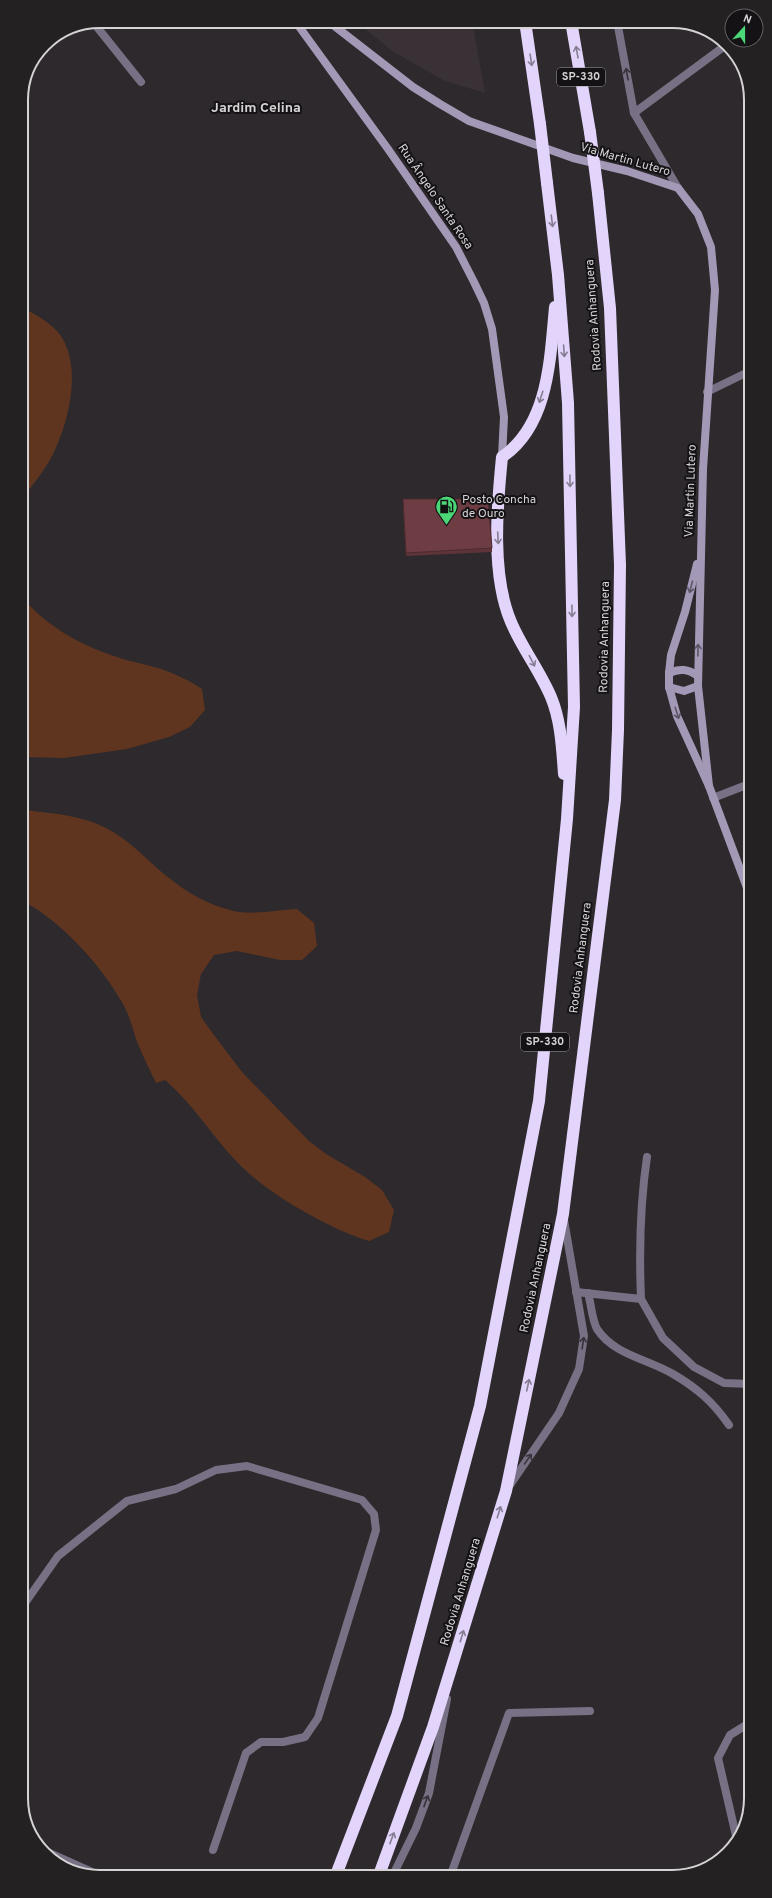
<svg xmlns="http://www.w3.org/2000/svg" width="772" height="1898" viewBox="0 0 772 1898" font-family="Overpass,sans-serif">
  <style>
    .built { fill: #3a3137 }
    .green { fill: #5f3520 }
    .lines { fill: none; stroke-linecap: round; stroke-linejoin: round }
    .lane { stroke: #787084; stroke-width: 8 }
    .street { stroke: #787084; stroke-width: 8 }
    .secondary { stroke: #a498b7; stroke-width: 8 }
    .highway { stroke: #e3d4fb; stroke-width: 12 }
    .highway-bridge { stroke: #e3d4fb; stroke-width: 12 }
    .wall { fill: #5e343a }
    .building { fill: #6d3d43; stroke: #4c2b2f }
    .oneway { stroke: #867d93 }
    .oneway2 { stroke: #37333b }
    .oneway3 { stroke: #5c5566 }
    .labels { text-anchor: middle; dominant-baseline: central; stroke-width: 4; stroke-linejoin: round; paint-order: stroke }
    .shield { fill: #141214; stroke: #9c999b; stroke-width: 1 }
    .shield-label { font-size: 11px; font-weight: bold; fill: #d6d3d5 }
    .street-label { font-size: 12px; fill: #d6d3d5; stroke: #141214 }
    .poi-label { font-size: 12px; fill: #d6d3d5; stroke: #141214; text-anchor: start }
    .quarter-label { font-size: 14px; font-weight: bold; fill: #d6d3d5; stroke: #141214 }
    .rim { fill: none; stroke: #d6d3d5; stroke-width: 2 }
  </style>
  <rect width="100%" height="100%" fill="#2d292c"/>
  <!-- built -->
  <path class="built" d="M356,21H472L485,93L445,81L392,51Z"/>
  <!-- green -->
  <g class="green">
    <path d="M22,308C33,312 54,325 61,336C82,368 69,422 53,454C45,470 33,484 22,499Z"/>
    <path d="M22,597C45,625 80,645 114,656C130,662 147,664 164,670C178,675 190,681 202,689L205,710L190,727L169,737L127,749L64,758L23,757Z"/>
    <path d="M23,810C50,813 81,815 106,828C132,841 150,864 173,881C189,894 210,905 230,910C248,916 277,910 297,909L314,923L317,946L302,960H280L237,951L214,955L201,974L197,995L201,1017L214,1035L242,1072L309,1141L326,1154L365,1177L382,1190L394,1210L389,1232L369,1241C329,1229 266,1193 237,1162C211,1135 194,1105 165,1080L156,1083C150,1070 143,1057 138,1044C133,1031 130,1016 123,1004C101,965 62,922 23,901Z"/>
  </g>
  <g class="lines">
    <!-- lane -->
    <g class="lane">
      <path d="M707,392L748,372"/>
      <path d="M576,1292L641,1299C639,1251 640,1204 647,1157"/>
      <path d="M588,1293C591,1303 592,1320 597,1329C614,1355 648,1359 673,1374C697,1388 713,1402 729,1425"/>
      <path d="M641,1299L663,1338L694,1367L724,1383L750,1384"/>
      <path d="M510,1485L559,1413L579,1369L584,1336L564,1220"/>
      <path d="M25,1603L58,1556L127,1501L176,1489L216,1470L247,1466L362,1500L374,1514L376,1530L318,1718L305,1737L283,1742H261L246,1753L213,1850"/>
      <path d="M737,1840L718,1758L730,1735L751,1722"/>
      <path d="M393,1875L416,1828L429,1793L447,1699"/>
    </g>
    <!-- street -->
    <g class="street">
      <path d="M617,21L634,113L678,188"/>
      <path d="M93,22L141,82"/>
      <path d="M634,113L726,45"/>
      <path d="M713,798L749,784"/>
      <path d="M45,1851L103,1877"/>
      <path d="M451,1874L509,1713L590,1711"/>
    </g>
    <!-- secondary -->
    <g class="secondary">
      <path d="M295,21L388,149L456,247L474,282L484,303L492,329L504,417L502,457"/>
      <path d="M328,21L413,87L440,104L469,121L573,158L627,171L678,188L698,214L711,247L715,290L703,469L698,686L709,786"/>
      <path d="M697,564L685,612L671,655L669,673V687L677,716L709,786L749,893"/>
      <path d="M669,673C680,668 688,669 698,676"/>
      <path d="M669,687L684,691L698,686"/>
    </g>
    <!-- highway -->
    <g class="highway">
      <path d="M525,21L540,124"/>
      <path d="M571,21L590,132"/>
      <path d="M555,307C550,359 549,425 502,457C497,507 491,575 511,622C522,648 540,671 551,697C561,721 562,748 564,774"/>
      <path d="M336,1875L397,1716L480,1406L539,1101L567,819L574,707L568,403L558,275L547,183"/>
      <path d="M379,1875L433,1727L506,1491L563,1214L615,800L618,730L620,565L610,308L598,193"/>
    </g>
    <!-- highway-bridge -->
    <g class="highway-bridge">
      <path d="M540,124L547,183"/>
      <path d="M590,132L598,193"/>
    </g>
  </g>
  <!-- wall -->
  <path class="wall" d="M403,503L492,548V552L406,556Z"/>
  <!-- building -->
  <path class="building" d="M403,499H488L492,548L406,553Z"/>
  <!-- one-way arrows -->
  <defs><path id="oneway-shaft" d="M-6 0H5M1.5-3L5.5 0L1.5 3" fill="none" stroke-width="1.6" stroke-linecap="round" stroke-linejoin="round"/></defs>
  <g class="oneway">
    <use href="#oneway-shaft" transform="translate(577 52) rotate(-100)"/>
    <use href="#oneway-shaft" transform="translate(531 60) rotate(81)"/>
    <use href="#oneway-shaft" transform="translate(552 221) rotate(83)"/>
    <use href="#oneway-shaft" transform="translate(564 351) rotate(86)"/>
    <use href="#oneway-shaft" transform="translate(541 397) rotate(108)"/>
    <use href="#oneway-shaft" transform="translate(570 481) rotate(89)"/>
    <use href="#oneway-shaft" transform="translate(498 538) rotate(87)"/>
    <use href="#oneway-shaft" transform="translate(572 611) rotate(89)"/>
    <use href="#oneway-shaft" transform="translate(532 661) rotate(62)"/>
    <use href="#oneway-shaft" transform="translate(528 1385) rotate(-78)"/>
    <use href="#oneway-shaft" transform="translate(499 1512) rotate(-73)"/>
    <use href="#oneway-shaft" transform="translate(462 1636) rotate(-73)"/>
    <use href="#oneway-shaft" transform="translate(392 1838) rotate(-70)"/>
  </g>
  <g class="oneway2">
    <use href="#oneway-shaft" transform="translate(627 74) rotate(-100)"/>
    <use href="#oneway-shaft" transform="translate(583 1343) rotate(-82)"/>
    <use href="#oneway-shaft" transform="translate(528 1459) rotate(-55)"/>
    <use href="#oneway-shaft" transform="translate(426 1801) rotate(-70)"/>
  </g>
  <g class="oneway3">
    <use href="#oneway-shaft" transform="translate(691 587) rotate(104)"/>
    <use href="#oneway-shaft" transform="translate(698 650) rotate(-89)"/>
    <use href="#oneway-shaft" transform="translate(677 713) rotate(72)"/>
  </g>
  <!-- icons -->
  <defs>
    <symbol id="fuel-pin" viewBox="-11 -11 22 30"><path d="M0 17L-7.5 6A9.5 9.5 0 1 1 7.5 6Z" fill="#4bd677" stroke="#141214"/><path d="M-5.5-6h7V0h2V4h1.3V-2.5L3-4.5l.8-.8L6-3V5H2.5V1h-1V6h-7ZM-4.2-4.7v3.2H.2V-4.7Z" fill="#111"/></symbol>
  </defs>
  <g fill-rule="evenodd">
    <use href="#fuel-pin" x="434" y="494" width="25" height="34"/>
  </g>
  <g class="labels">
    <!-- shield labels -->
    <g class="shield">
      <rect x="557" y="68" width="48" height="18" rx="3"/>
      <rect x="521" y="1033" width="48" height="18" rx="3"/>
    </g>
    <g class="shield-label">
      <text x="581" y="77">SP-330</text>
      <text x="545" y="1042">SP-330</text>
    </g>
    <!-- street labels -->
    <g class="street-label">
      <text transform="translate(625 160) rotate(16)">Via Martin Lutero</text>
      <text transform="translate(435 197) rotate(56)">Rua Ângelo Santa Rosa</text>
      <text transform="translate(594 315) rotate(-94)">Rodovia Anhanguera</text>
      <text transform="translate(691 491) rotate(-88)">Via Martin Lutero</text>
      <text transform="translate(605 637) rotate(-89)">Rodovia Anhanguera</text>
      <text transform="translate(581 958) rotate(-83)">Rodovia Anhanguera</text>
      <text transform="translate(536 1278) rotate(-78)">Rodovia Anhanguera</text>
      <text transform="translate(461 1592) rotate(-73)">Rodovia Anhanguera</text>
    </g>
    <!-- poi labels -->
    <g class="poi-label">
      <text x="462" y="500">Posto Concha<tspan x="462" dy="14">de Ouro</tspan></text>
    </g>
    <!-- quarter labels -->
    <g class="quarter-label">
      <text x="256" y="108">Jardim Celina</text>
    </g>
  </g>
  <!-- crop -->
  <path d="M0 0H772V1898H0ZM100 28H672A72 72 0 0 1 744 100V1798A72 72 0 0 1 672 1870H100A72 72 0 0 1 28 1798V100A72 72 0 0 1 100 28Z" fill="#242123" fill-rule="evenodd"/>
  <path class="rim" d="M100 28H672A72 72 0 0 1 744 100V1798A72 72 0 0 1 672 1870H100A72 72 0 0 1 28 1798V100A72 72 0 0 1 100 28Z"/>
  <!-- north arrow -->
  <g transform="translate(744 28) rotate(21)"><circle r="19" fill="#141214" stroke="#625f61"/>
  <path d="M0-3L7 15L0 10L-7 15Z" fill="#4bd677"/>
  <text y="-6" font-size="11" font-weight="bold" text-anchor="middle" fill="#d6d3d5">N</text>
  </g>
</svg>
